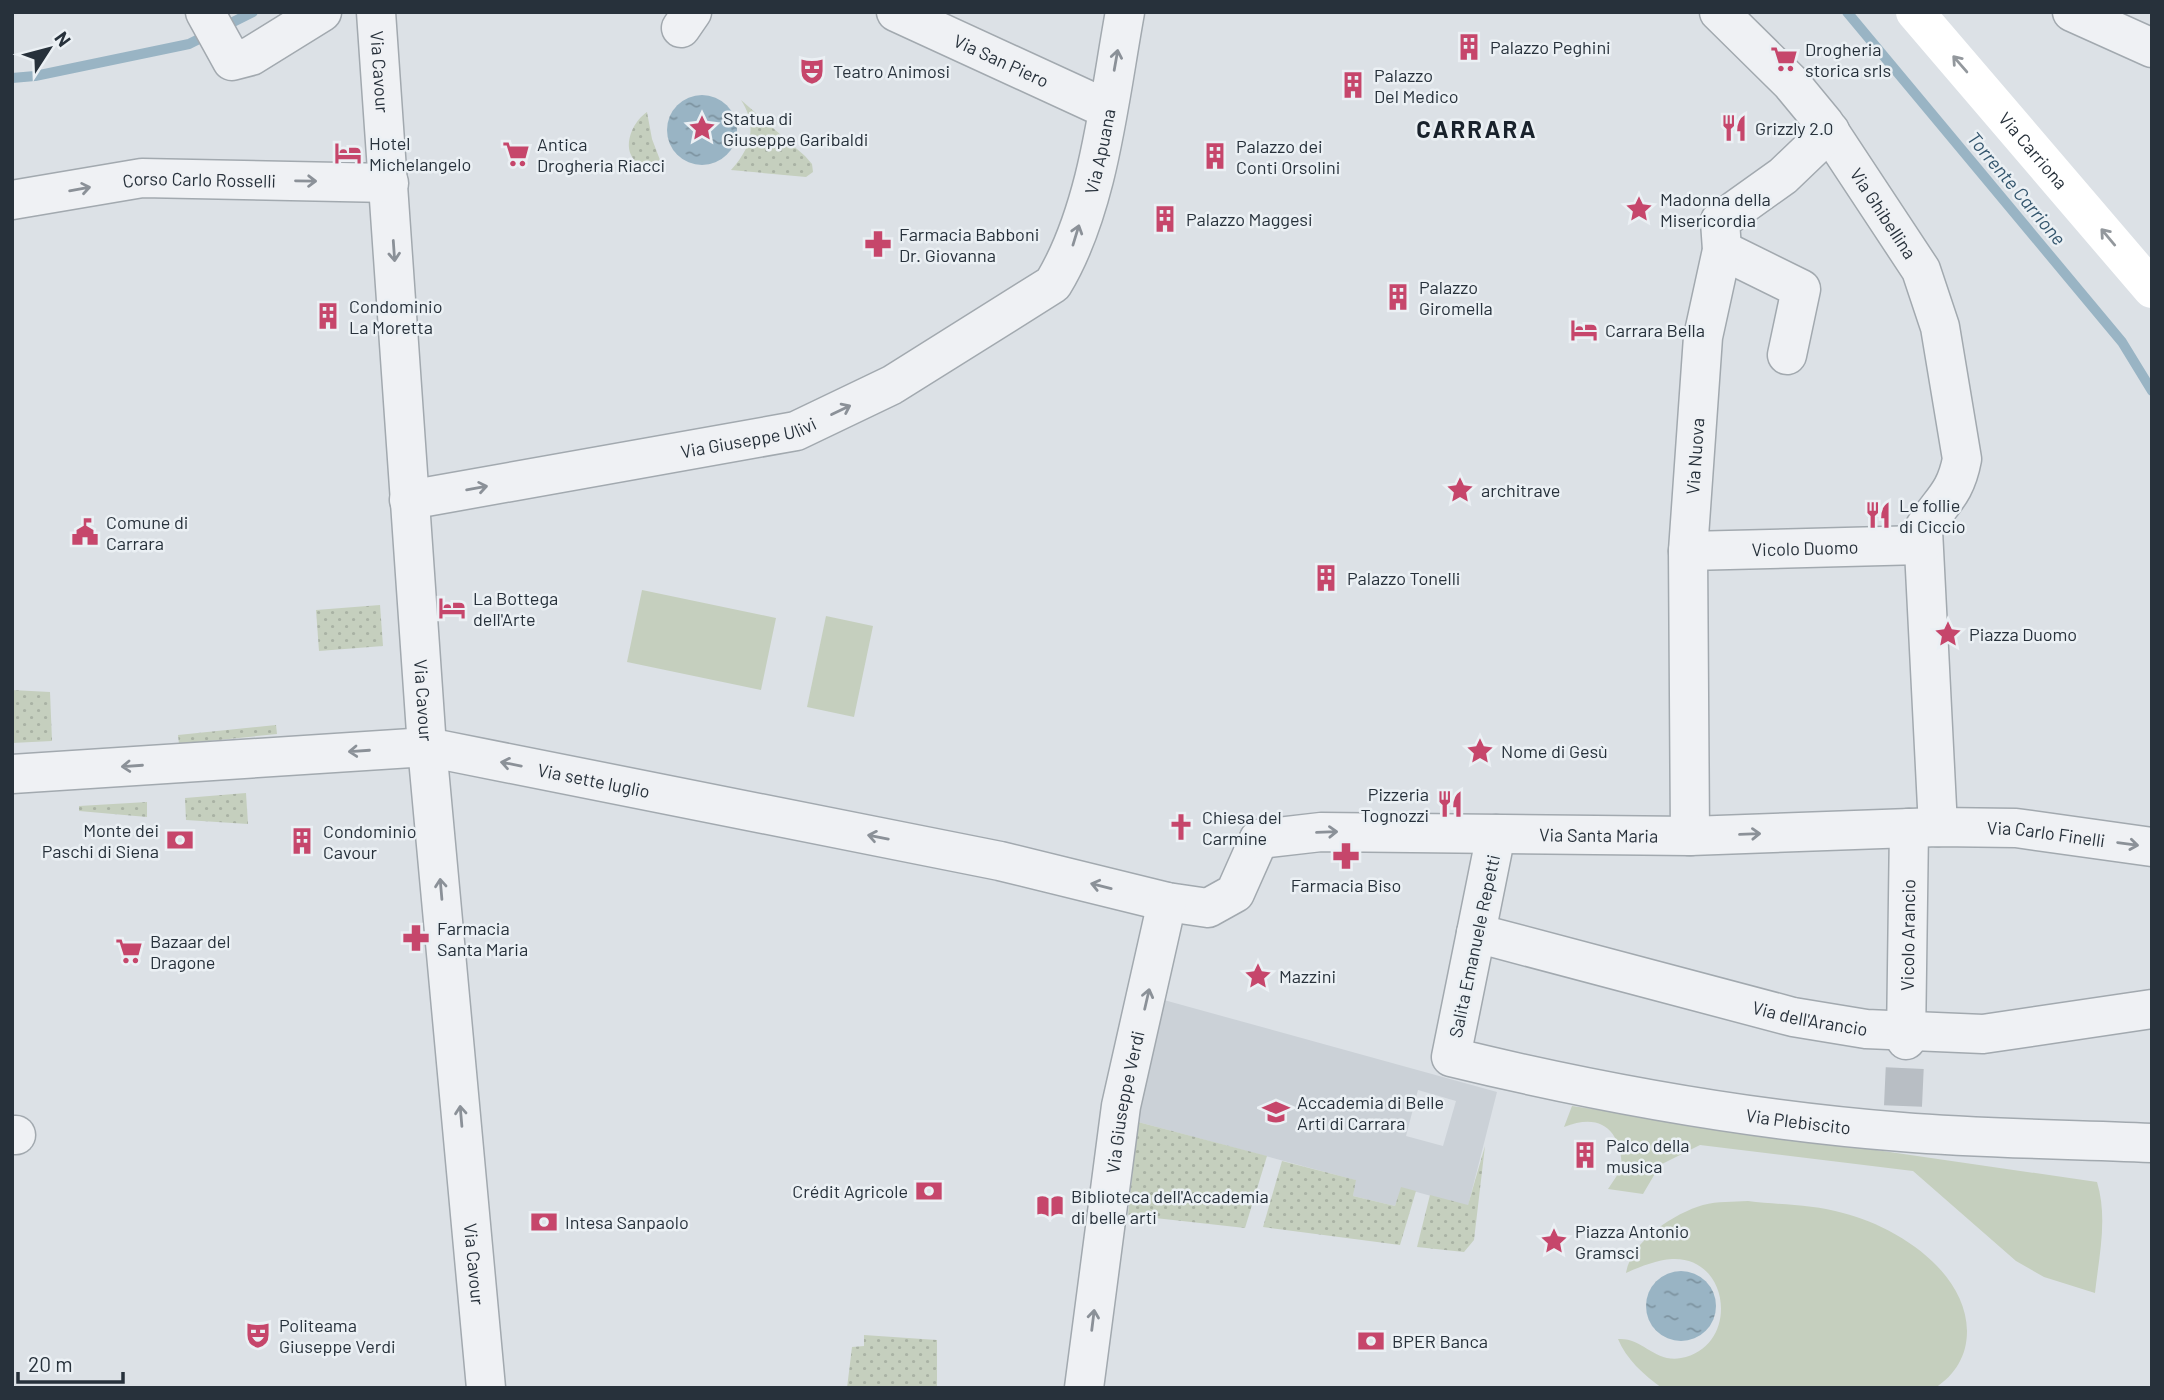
<svg xmlns="http://www.w3.org/2000/svg" width="2164" height="1400" viewBox="0 0 2164 1400" font-family="Barlow,sans-serif">
  <style>
    .built { fill: #cbd1d7; fill-rule: evenodd }
    .grass { fill: url(#grass-dots) }
    .park { fill: #c5cfbe }
    .water { fill: url(#water-ripples) }
    .lines { fill: none; stroke-linecap: round; stroke-linejoin: round }
    .stream { stroke: #99b4c4; stroke-width: 10 }
    .street-tunnel { stroke: #b8bec4; stroke-width: 38; stroke-dasharray: 38 19; stroke-linecap: butt }
    .street-casing { stroke: #a2a9af; stroke-width: 41 }
    .street { stroke: #eff1f4; stroke-width: 38 }
    .secondary { stroke: #fff; stroke-width: 38 }
    .oneway { stroke: #8b9198 }
    .oneway2 { stroke: #93989d }
    .labels { text-anchor: middle; dominant-baseline: central; stroke-width: 5; stroke-linejoin: round; paint-order: stroke }
    .poi-label { font-size: 18px; fill: #27313b; stroke: #ebf0f4; text-anchor: start }
    .street-label { font-size: 18px; fill: #27313b; stroke: #ebf0f4 }
    .water-label { font-size: 19px; font-style: italic; fill: #33556d; stroke: #ebf0f4 }
    .district-label { font-size: 24px; font-weight: bold; letter-spacing: 2px; fill: #19222c; stroke: #ebf0f4 }
  </style>
  <defs>
    <pattern id="grass-dots" width="8" height="8" patternUnits="userSpaceOnUse" patternTransform="scale(1.75)"><rect width="8" height="8" fill="#c5cfbe"/><path d="M2 2h.1M6 6h.1" fill="none" stroke="#a9b2a4" stroke-width="1.8" stroke-linecap="round"/></pattern>
    <pattern id="water-ripples" width="26" height="14" patternUnits="userSpaceOnUse" patternTransform="scale(1.75)"><rect width="26" height="14" fill="#99b4c4"/><path d="M2 4q2-2 4 0t4 0M15 11q2-2 4 0t4 0" fill="none" stroke="#7d93a0"/></pattern>
  </defs>
  <rect width="100%" height="100%" fill="#dce1e6"/>
  <!-- built -->
  <path class="built" d="M1164,1000L1497,1092L1468,1206L1402,1188L1395,1206L1353,1196L1355,1180L1138,1122L1142,1084ZM1418,1090L1456,1101L1443,1146L1406,1136Z"/>
  <!-- grass -->
  <g class="grass">
    <path d="M741,100L805,156L812,164L813,172L806,177L731,170C751,148 758,126 741,100Z"/>
    <path d="M647,112L652,139L660,160L648,167C618,160 628,125 647,112Z"/>
    <path d="M380,605L383,646L319,651L316,610Z"/>
    <path d="M12,690L50,692L52,741L12,743Z"/>
    <path d="M276,725L277,734L179,744L178,735Z"/>
    <path d="M246,793L248,824L186,820L185,798Z"/>
    <path d="M147,802V817L79,811V806Z"/>
    <path d="M1138,1122L1267,1156L1245,1228L1128,1215Z"/>
    <path d="M1485,1146L1474,1240L1464,1252L1417,1247L1430,1195L1468,1205Z"/>
    <path d="M1282,1161L1356,1180L1353,1196L1395,1206L1401,1187L1416,1191L1400,1245L1263,1227Z"/>
    <path d="M864,1335L937,1340V1388H847L852,1347L864,1346Z"/>
  </g>
  <!-- park -->
  <g class="park">
    <path d="M642,590L776,618L761,690L627,662Z"/>
    <path d="M826,616L873,626L854,717L807,707Z"/>
    <path d="M1572,1106L2097,1182C2108,1218 2099,1256 2095,1293L2044,1277L2016,1261L1913,1171L1700,1145L1660,1165L1643,1194L1608,1189L1622,1168C1621,1130 1601,1112 1564,1127Z"/>
    <path d="M1748,1201C1779,1205 1813,1204 1843,1213C1895,1226 1966,1270 1967,1331C1967,1356 1955,1375 1935,1388H1662C1644,1375 1626,1359 1618,1339C1642,1337 1655,1363 1681,1358C1740,1347 1731,1256 1672,1259C1657,1260 1639,1267 1626,1273C1631,1241 1675,1213 1703,1205C1718,1201 1733,1202 1748,1201Z"/>
  </g>
  <!-- water -->
  <g class="water">
    <circle cx="702" cy="130" r="35"/>
    <circle cx="1681" cy="1306" r="35"/>
  </g>
  <g class="lines">
    <!-- stream -->
    <g class="stream">
      <path d="M1847,12L2122,342L2152,391"/>
      <path d="M12,78L35,76L189,44L253,12"/>
    </g>
    <!-- street-tunnel -->
    <path class="street-tunnel" d="M1903,1106L1906,1040"/>
    <defs>
      <g id="street">
        <path d="M205,12L232,61L251,56L322,12"/>
        <path id="s1" d="M376,12L427,747L486,1388"/>
        <path id="s2" d="M896,12L1107,109"/>
        <path id="s3" d="M1719,12L1791,83L1824,123L1921,270L1940,327L1962,459C1955,496 1940,501 1923,530L1938,827"/>
        <path d="M2072,12L2152,48"/>
        <path d="M681,28L692,12"/>
        <path id="s4" d="M12,200L142,178L389,183"/>
        <path d="M1722,250L1801,289L1787,355"/>
        <path id="s5" d="M409,500L796,431L892,385L1053,284C1099,208 1109,99 1125,12"/>
        <path id="s6" d="M1688,551L1922,545"/>
        <path id="s7" d="M12,774L427,747L1000,861L1167,902L1208,908L1235,893L1259,839"/>
        <path id="s8" d="M1496,834L1451,1057C1599,1093 1749,1120 1902,1132C1985,1139 2069,1139 2152,1143"/>
        <path id="s9" d="M1690,836L1688,551L1703,337L1722,250L1720,221L1783,176L1830,131"/>
        <path id="s10" d="M1259,839L1321,832L1690,836L1938,827L2016,828L2152,847"/>
        <path id="s11" d="M1476,933L1793,1017L1866,1029L1983,1034L2152,1009"/>
        <path id="s12" d="M1906,1040L1909,828"/>
        <path d="M12,1135H16"/>
        <path id="s13" d="M1084,1388L1121,1106L1167,902"/>
      </g>
    </defs>
    <!-- street casing -->
    <use href="#street" class="street-casing"/>
    <!-- street -->
    <use href="#street" class="street"/>
    <!-- secondary -->
    <path class="secondary" id="s14" d="M1915,12L2152,289"/>
  </g>
  <!-- one-way arrows -->
  <defs><path id="oneway-shaft" d="M-6 0H5M1.5-3L5.5 0L1.5 3" fill="none" stroke-width="1.6" stroke-linecap="round" stroke-linejoin="round" transform="scale(1.75)"/></defs>
  <g class="oneway">
    <use href="#oneway-shaft" transform="translate(1116 60) rotate(-80)"/>
    <use href="#oneway-shaft" transform="translate(306 181) rotate(1)"/>
    <use href="#oneway-shaft" transform="translate(80 189) rotate(-10)"/>
    <use href="#oneway-shaft" transform="translate(1076 235) rotate(-73)"/>
    <use href="#oneway-shaft" transform="translate(394 251) rotate(86)"/>
    <use href="#oneway-shaft" transform="translate(841 410) rotate(-26)"/>
    <use href="#oneway-shaft" transform="translate(477 488) rotate(-10)"/>
    <use href="#oneway-shaft" transform="translate(359 751) rotate(176)"/>
    <use href="#oneway-shaft" transform="translate(511 764) rotate(-169)"/>
    <use href="#oneway-shaft" transform="translate(132 766) rotate(176)"/>
    <use href="#oneway-shaft" transform="translate(1327 832) rotate(-2)"/>
    <use href="#oneway-shaft" transform="translate(1750 834) rotate(-2)"/>
    <use href="#oneway-shaft" transform="translate(878 837) rotate(-169)"/>
    <use href="#oneway-shaft" transform="translate(2128 844) rotate(8)"/>
    <use href="#oneway-shaft" transform="translate(1101 886) rotate(-166)"/>
    <use href="#oneway-shaft" transform="translate(441 889) rotate(-95)"/>
    <use href="#oneway-shaft" transform="translate(1147 999) rotate(-77)"/>
    <use href="#oneway-shaft" transform="translate(461 1116) rotate(-95)"/>
    <use href="#oneway-shaft" transform="translate(1093 1320) rotate(-83)"/>
  </g>
  <g class="oneway2">
    <use href="#oneway-shaft" transform="translate(1960 64) rotate(-131)"/>
    <use href="#oneway-shaft" transform="translate(2108 237) rotate(-130)"/>
  </g>
  <!-- icons -->
  <defs>
    <symbol id="building-bare" viewBox="-9 -9 18 18"><path d="M-4-6H4V6H1V3H-1V6H-4ZM-2.5-4.3h1.7v1.8h-1.7ZM.8-4.3h1.7v1.8H.8ZM-2.5-1h1.7V.8h-1.7ZM.8-1h1.7V.8H.8Z" fill="#c6466b" stroke="#ebf0f4" stroke-width="2.5" paint-order="stroke"/></symbol>
    <symbol id="supermarket-bare" viewBox="-9 -9 18 18"><path d="M-6-5.5h2.5l.6 2H6L4.5 2H-2.5L-4.4-4H-6ZM-1.5 3.2a1.3 1.3 0 1 0 .1 0ZM3 3.2a1.3 1.3 0 1 0 .1 0Z" fill="#c6466b" stroke="#ebf0f4" stroke-width="2.5" paint-order="stroke"/></symbol>
    <symbol id="theatre-bare" viewBox="-9 -9 18 18"><path d="M-5-5.5Q0-4 5-5.5V0Q5 5 0 6Q-5 5-5 0ZM-3.3-2.5H-1v1.5H-3.3ZM1-2.5H3.3v1.5H1ZM-2.8 1Q0 5.5 2.8 1Z" fill="#c6466b" stroke="#ebf0f4" stroke-width="2.5" paint-order="stroke"/></symbol>
    <symbol id="sight-bare" viewBox="-9 -9 18 18"><path d="M0-6L1.8-2.2L6-1.7L2.9 1.2L3.7 5.4L0 3.3L-3.7 5.4L-2.9 1.2L-6-1.7L-1.8-2.2Z" fill="#c6466b" stroke="#ebf0f4" stroke-width="2.5" paint-order="stroke"/></symbol>
    <symbol id="restaurant-bare" viewBox="-9 -9 18 18"><path d="M-5-6h1v4h1v-4h1v4h1v-4h1v5L-1.5 .5V6h-2V.5L-5-1ZM5-6V6H3V1.5H1.5Q1.5-4 5-6Z" fill="#c6466b" stroke="#ebf0f4" stroke-width="2.5" paint-order="stroke"/></symbol>
    <symbol id="hotel-bare" viewBox="-9 -9 18 18"><path d="M-6-4.5h1.5V1H6V5H4.5V3h-9V5H-6ZM-4 0a1.8 1.8 0 1 1 3.6 0ZM.5 0V-2.5h3Q6-2.5 6 0Z" fill="#c6466b" stroke="#ebf0f4" stroke-width="2.5" paint-order="stroke"/></symbol>
    <symbol id="pharmacy-bare" viewBox="-9 -9 18 18"><path d="M-2-6h4v4h4v4h-4v4h-4v-4h-4v-4h4Z" fill="#c6466b" stroke="#ebf0f4" stroke-width="2.5" paint-order="stroke"/></symbol>
    <symbol id="civic-bare" viewBox="-9 -9 18 18"><path d="M-.6-6.5H3V-4.5H.6V-3L4-1V1h2V6H-6V1h2V-1L-.6-3ZM-1.2 2.5V6h2.4V2.5Z" fill="#c6466b" stroke="#ebf0f4" stroke-width="2.5" paint-order="stroke"/></symbol>
    <symbol id="church-bare" viewBox="-9 -9 18 18"><path d="M-1.2-6h2.4v3.5h3.3v2.4h-3.3V6h-2.4V-.1h-3.3v-2.4h3.3Z" fill="#c6466b" stroke="#ebf0f4" stroke-width="2.5" paint-order="stroke"/></symbol>
    <symbol id="bank-bare" viewBox="-9 -9 18 18"><path d="M-6-4H6V4H-6ZM0-2.3a2.3 2.3 0 1 0 0 4.6a2.3 2.3 0 1 0 0-4.6Z" fill="#c6466b" stroke="#ebf0f4" stroke-width="2.5" paint-order="stroke"/></symbol>
    <symbol id="university-bare" viewBox="-9 -9 18 18"><path d="M0-5L7-2L0 1L-7-2ZM-4 1L0 2.5L4 1V4Q0 6-4 4Z" fill="#c6466b" stroke="#ebf0f4" stroke-width="2.5" paint-order="stroke"/></symbol>
    <symbol id="library-bare" viewBox="-9 -9 18 18"><path d="M-6-4Q-3-5.5-.7-3.5V5Q-3 3-6 4ZM6-4Q3-5.5 .7-3.5V5Q3 3 6 4Z" fill="#c6466b" stroke="#ebf0f4" stroke-width="2.5" paint-order="stroke"/></symbol>
  </defs>
  <g fill-rule="evenodd">
    <use href="#building-bare" x="1450" y="28" width="38" height="38"/>
    <use href="#supermarket-bare" x="1765" y="40" width="38" height="38"/>
    <use href="#theatre-bare" x="793" y="52" width="38" height="38"/>
    <use href="#building-bare" x="1334" y="66" width="38" height="38"/>
    <use href="#sight-bare" x="683" y="109" width="38" height="38"/>
    <use href="#restaurant-bare" x="1715" y="109" width="38" height="38"/>
    <use href="#hotel-bare" x="329" y="134" width="38" height="38"/>
    <use href="#supermarket-bare" x="497" y="135" width="38" height="38"/>
    <use href="#building-bare" x="1196" y="137" width="38" height="38"/>
    <use href="#sight-bare" x="1620" y="190" width="38" height="38"/>
    <use href="#building-bare" x="1146" y="200" width="38" height="38"/>
    <use href="#pharmacy-bare" x="859" y="225" width="38" height="38"/>
    <use href="#building-bare" x="1379" y="278" width="38" height="38"/>
    <use href="#building-bare" x="309" y="297" width="38" height="38"/>
    <use href="#hotel-bare" x="1565" y="311" width="38" height="38"/>
    <use href="#sight-bare" x="1441" y="471" width="38" height="38"/>
    <use href="#restaurant-bare" x="1859" y="496" width="38" height="38"/>
    <use href="#civic-bare" x="66" y="513" width="38" height="38"/>
    <use href="#building-bare" x="1307" y="559" width="38" height="38"/>
    <use href="#hotel-bare" x="433" y="589" width="38" height="38"/>
    <use href="#sight-bare" x="1929" y="615" width="38" height="38"/>
    <use href="#sight-bare" x="1461" y="732" width="38" height="38"/>
    <use href="#restaurant-bare" x="1431" y="785" width="38" height="38"/>
    <use href="#church-bare" x="1162" y="808" width="38" height="38"/>
    <use href="#bank-bare" x="161" y="821" width="38" height="38"/>
    <use href="#building-bare" x="283" y="822" width="38" height="38"/>
    <use href="#pharmacy-bare" x="1327" y="837" width="38" height="38"/>
    <use href="#pharmacy-bare" x="397" y="919" width="38" height="38"/>
    <use href="#supermarket-bare" x="110" y="932" width="38" height="38"/>
    <use href="#sight-bare" x="1239" y="957" width="38" height="38"/>
    <use href="#university-bare" x="1257" y="1093" width="38" height="38"/>
    <use href="#building-bare" x="1566" y="1136" width="38" height="38"/>
    <use href="#bank-bare" x="910" y="1172" width="38" height="38"/>
    <use href="#library-bare" x="1031" y="1187" width="38" height="38"/>
    <use href="#bank-bare" x="525" y="1203" width="38" height="38"/>
    <use href="#sight-bare" x="1535" y="1222" width="38" height="38"/>
    <use href="#theatre-bare" x="239" y="1316" width="38" height="38"/>
    <use href="#bank-bare" x="1352" y="1322" width="38" height="38"/>
  </g>
  <g class="labels">
    <!-- poi labels -->
    <g class="poi-label">
      <text x="1490" y="47">Palazzo Peghini</text>
      <text x="1805" y="49">Drogheria<tspan x="1805" dy="21">storica srls</tspan></text>
      <text x="833" y="71">Teatro Animosi</text>
      <text x="1374" y="75">Palazzo<tspan x="1374" dy="21">Del Medico</tspan></text>
      <text x="723" y="118">Statua di<tspan x="723" dy="21">Giuseppe Garibaldi</tspan></text>
      <text x="1755" y="128">Grizzly 2.0</text>
      <text x="369" y="143">Hotel<tspan x="369" dy="21">Michelangelo</tspan></text>
      <text x="537" y="144">Antica<tspan x="537" dy="21">Drogheria Riacci</tspan></text>
      <text x="1236" y="146">Palazzo dei<tspan x="1236" dy="21">Conti Orsolini</tspan></text>
      <text x="1660" y="199">Madonna della<tspan x="1660" dy="21">Misericordia</tspan></text>
      <text x="1186" y="219">Palazzo Maggesi</text>
      <text x="899" y="234">Farmacia Babboni<tspan x="899" dy="21">Dr. Giovanna</tspan></text>
      <text x="1419" y="287">Palazzo<tspan x="1419" dy="21">Giromella</tspan></text>
      <text x="349" y="306">Condominio<tspan x="349" dy="21">La Moretta</tspan></text>
      <text x="1605" y="330">Carrara Bella</text>
      <text x="1481" y="490">architrave</text>
      <text x="1899" y="505">Le follie<tspan x="1899" dy="21">di Ciccio</tspan></text>
      <text x="106" y="522">Comune di<tspan x="106" dy="21">Carrara</tspan></text>
      <text x="1347" y="578">Palazzo Tonelli</text>
      <text x="473" y="598">La Bottega<tspan x="473" dy="21">dell'Arte</tspan></text>
      <text x="1969" y="634">Piazza Duomo</text>
      <text x="1501" y="751">Nome di Gesù</text>
      <text x="1429" y="794" text-anchor="end">Pizzeria<tspan x="1429" dy="21">Tognozzi</tspan></text>
      <text x="1202" y="817">Chiesa del<tspan x="1202" dy="21">Carmine</tspan></text>
      <text x="159" y="830" text-anchor="end">Monte dei<tspan x="159" dy="21">Paschi di Siena</tspan></text>
      <text x="323" y="831">Condominio<tspan x="323" dy="21">Cavour</tspan></text>
      <text x="1346" y="885" text-anchor="middle">Farmacia Biso</text>
      <text x="437" y="928">Farmacia<tspan x="437" dy="21">Santa Maria</tspan></text>
      <text x="150" y="941">Bazaar del<tspan x="150" dy="21">Dragone</tspan></text>
      <text x="1279" y="976">Mazzini</text>
      <text x="1297" y="1102">Accademia di Belle<tspan x="1297" dy="21">Arti di Carrara</tspan></text>
      <text x="1606" y="1145">Palco della<tspan x="1606" dy="21">musica</tspan></text>
      <text x="908" y="1191" text-anchor="end">Crédit Agricole</text>
      <text x="1071" y="1196">Biblioteca dell'Accademia<tspan x="1071" dy="21">di belle arti</tspan></text>
      <text x="565" y="1222">Intesa Sanpaolo</text>
      <text x="1575" y="1231">Piazza Antonio<tspan x="1575" dy="21">Gramsci</tspan></text>
      <text x="279" y="1325">Politeama<tspan x="279" dy="21">Giuseppe Verdi</tspan></text>
      <text x="1392" y="1341">BPER Banca</text>
    </g>
    <!-- street labels -->
    <g class="street-label">
      <text stroke="none"><textPath href="#s2" startOffset="116">Via San Piero</textPath></text>
      <text stroke="none"><textPath href="#s1" startOffset="60">Via Cavour</textPath></text>
      <text stroke="none"><textPath href="#s14" startOffset="182">Via Carriona</textPath></text>
      <text stroke="none"><textPath href="#s5" startOffset="831">Via Apuana</textPath></text>
      <text stroke="none"><textPath href="#s4" startOffset="189">Corso Carlo Rosselli</textPath></text>
      <text stroke="none"><textPath href="#s3" startOffset="261">Via Ghibellina</textPath></text>
      <text stroke="none"><textPath href="#s5" startOffset="345">Via Giuseppe Ulivi</textPath></text>
      <text stroke="none"><textPath href="#s9" startOffset="380">Via Nuova</textPath></text>
      <text stroke="none"><textPath href="#s6" startOffset="117">Vicolo Duomo</textPath></text>
      <text stroke="none"><textPath href="#s1" startOffset="690">Via Cavour</textPath></text>
      <text stroke="none"><textPath href="#s7" startOffset="586">Via sette luglio</textPath></text>
      <text stroke="none"><textPath href="#s10" startOffset="340">Via Santa Maria</textPath></text>
      <text stroke="none"><textPath href="#s10" startOffset="788">Via Carlo Finelli</textPath></text>
      <text stroke="none"><textPath href="#s12" startOffset="105">Vicolo Arancio</textPath></text>
      <text transform="translate(1474 946) rotate(-78)">Salita Emanuele Repetti</text>
      <text stroke="none"><textPath href="#s11" startOffset="345">Via dell'Arancio</textPath></text>
      <text stroke="none"><textPath href="#s13" startOffset="289">Via Giuseppe Verdi</textPath></text>
      <text stroke="none"><textPath href="#s8" startOffset="581">Via Plebiscito</textPath></text>
      <text stroke="none"><textPath href="#s1" startOffset="1256">Via Cavour</textPath></text>
    </g>
    <!-- water labels -->
    <g class="water-label">
      <text transform="translate(2017 188) rotate(50)">Torrente Carrione</text>
    </g>
    <!-- district labels -->
    <g class="district-label">
      <text x="1477" y="128">CARRARA</text>
    </g>
  </g>
  <!-- border -->
  <rect width="2164" height="1400" fill="none" stroke="#27313b" stroke-width="28"/>
  <!-- north arrow -->
  <g transform="translate(49 49) rotate(54)" stroke="#ebf0f4" stroke-width="5" paint-order="stroke">
  <path d="M0-5L12 26L0 18L-12 26Z" fill="#27313b"/>
  <text y="-10" font-size="19" font-weight="bold" text-anchor="middle" fill="#27313b">N</text>
  </g>
  <!-- scale -->
  <path d="M18 1372v10h105v-10" fill="none" stroke="#27313b" stroke-width="3.5"/>
  <text x="28" y="1372" font-size="21" fill="#27313b" stroke="#ebf0f4" stroke-width="5" paint-order="stroke">20 m</text>
</svg>
